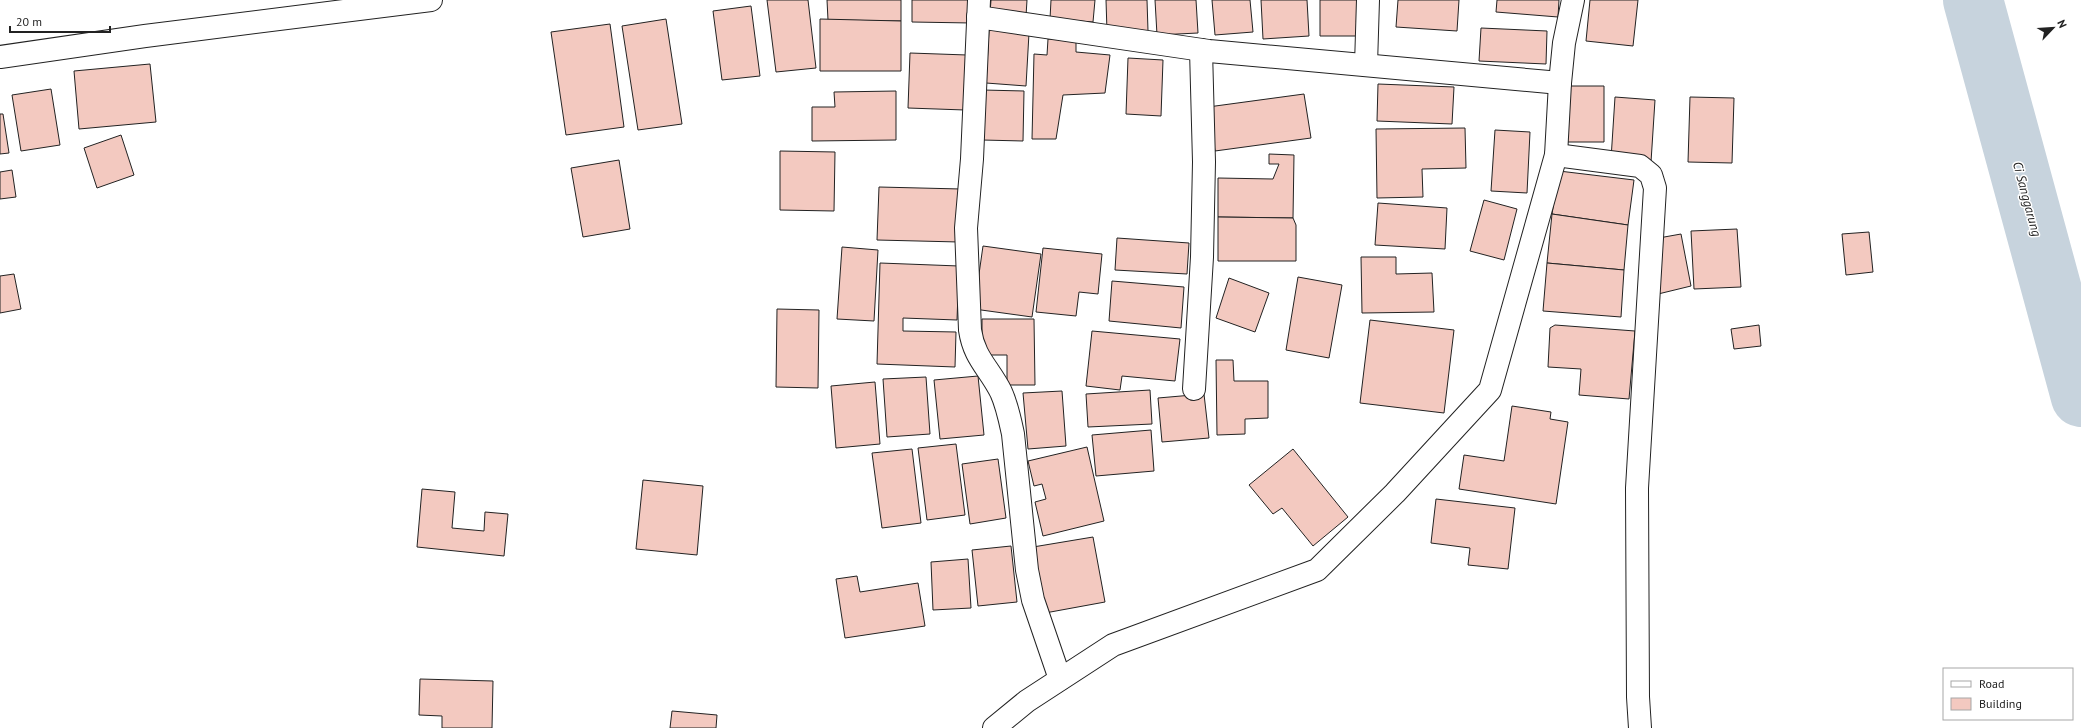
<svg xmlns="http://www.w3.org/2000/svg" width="2081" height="728" viewBox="0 0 2081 728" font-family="'PT Sans',sans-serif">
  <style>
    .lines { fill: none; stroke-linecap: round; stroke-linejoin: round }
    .river { stroke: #c7d3dd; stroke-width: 60 }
    .building { fill: #f3c9c0; stroke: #222 }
    .minor-casing { stroke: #222; stroke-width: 24 }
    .minor { stroke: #fff; stroke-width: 22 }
    .labels { text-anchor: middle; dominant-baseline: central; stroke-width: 3; stroke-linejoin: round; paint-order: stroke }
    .water-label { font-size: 13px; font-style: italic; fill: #222; stroke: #fff }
  </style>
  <rect width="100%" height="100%" fill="#fff"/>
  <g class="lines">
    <!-- river -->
    <path class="river" d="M1973,0L2081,397"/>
  </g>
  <!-- building -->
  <g class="building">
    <path d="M767,0H808L816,68L776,72Z"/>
    <path d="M827,0H901V21L828,20Z"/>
    <path d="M912,0H971V23L912,22Z"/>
    <path d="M991,0H1027L1026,16L990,13Z"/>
    <path d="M1051,0H1095L1093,22L1050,19Z"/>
    <path d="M1106,0H1147L1148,31L1107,32Z"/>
    <path d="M1155,0H1196L1198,33L1157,35Z"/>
    <path d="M1212,0H1250L1253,32L1215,35Z"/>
    <path d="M1261,0H1307L1309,36L1263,39Z"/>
    <path d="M1320,0H1360L1361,36H1320Z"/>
    <path d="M1398,0H1459L1457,31L1396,27Z"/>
    <path d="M1497,0H1559L1558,17L1496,12Z"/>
    <path d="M1590,0H1638L1633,46L1586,41Z"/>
    <path d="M751,6L760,76L722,80L713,11Z"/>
    <path d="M666,19L682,124L638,130L622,26Z"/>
    <path d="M820,19L901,21V71H820Z"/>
    <path d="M610,24L624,127L566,135L551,32Z"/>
    <path d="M1481,28L1547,31L1546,64L1479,61Z"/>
    <path d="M989,30L1029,33L1026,86L986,83Z"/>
    <path d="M1048,39H1076V52L1110,55L1105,93L1063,95L1056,139H1032L1034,54L1047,55Z"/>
    <path d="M910,53L967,55L965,110L908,108Z"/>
    <path d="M1128,58L1163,60L1161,116L1126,114Z"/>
    <path d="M150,64L156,122L79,129L74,71Z"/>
    <path d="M1378,84L1454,87L1452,124L1377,121Z"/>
    <path d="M1568,86H1604V142H1567Z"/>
    <path d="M51,89L60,145L21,151L12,95Z"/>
    <path d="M983,90L1024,91L1023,141L982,140Z"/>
    <path d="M896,91V140L812,141V107H835L834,92Z"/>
    <path d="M1304,94L1311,138L1215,151L1208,107Z"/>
    <path d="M1615,97L1655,100L1651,162L1611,159Z"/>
    <path d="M1690,97L1734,98L1732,163L1688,162Z"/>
    <path d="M0,114H3L9,153L0,154Z"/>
    <path d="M1465,128L1466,168L1422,169L1423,197L1377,198L1376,129Z"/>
    <path d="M1495,130L1530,132L1527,193L1491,191Z"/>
    <path d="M121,135L134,175L97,188L84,148Z"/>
    <path d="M780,151L835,152L834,211L780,210Z"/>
    <path d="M1269,154L1294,155L1293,218L1218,217V178L1273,179L1279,164H1269Z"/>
    <path d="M619,160L630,229L583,237L571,168Z"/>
    <path d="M12,170L16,197L0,199V172Z"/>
    <path d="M1559,171L1634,180L1628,225L1552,214Z"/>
    <path d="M879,187L961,189L959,242L877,240Z"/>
    <path d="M1484,200L1517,209L1504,260L1470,251Z"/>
    <path d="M1378,203L1447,208L1445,249L1375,245Z"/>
    <path d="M1552,214L1628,225L1624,270L1547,263Z"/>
    <path d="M1218,217L1293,218L1296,225V261H1218Z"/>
    <path d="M1737,229L1741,287L1694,289L1691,231Z"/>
    <path d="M1869,232L1873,272L1846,275L1842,234Z"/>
    <path d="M1681,234L1691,286L1654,295L1642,241Z"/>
    <path d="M1117,238L1189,243L1187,274L1115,270Z"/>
    <path d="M983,246L1041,254L1032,317L974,309Z"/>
    <path d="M842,247L878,250L874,321L837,319Z"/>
    <path d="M1043,248L1102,254L1098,294L1079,292L1076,316L1036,312Z"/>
    <path d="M1361,257H1396V274L1432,273L1434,312L1362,313Z"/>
    <path d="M880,263L959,266L957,320L903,318V331L956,332L955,367L877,364Z"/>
    <path d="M1547,263L1624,270L1621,317L1543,311Z"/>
    <path d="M14,274L21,309L0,313V276Z"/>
    <path d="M1298,277L1342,285L1329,358L1286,350Z"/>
    <path d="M1229,278L1269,293L1255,332L1216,318Z"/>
    <path d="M1112,281L1184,287L1181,328L1109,321Z"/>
    <path d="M777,309L819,310L818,388L776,387Z"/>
    <path d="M982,319H1034L1035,385H1007V355H982Z"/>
    <path d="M1370,320L1454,330L1444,413L1360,403Z"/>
    <path d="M1555,325L1635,331L1629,399L1579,395L1581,369L1548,367L1550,328Z"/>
    <path d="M1759,325L1761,346L1734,349L1731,329Z"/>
    <path d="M1092,331L1180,339L1175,381L1122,376L1120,390L1086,386Z"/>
    <path d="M1216,360H1233L1234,381H1268V418L1245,419V434L1217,435Z"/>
    <path d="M978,376L984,435L940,439L934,380Z"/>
    <path d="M926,377L930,434L887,437L883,379Z"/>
    <path d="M875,382L880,444L836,448L831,386Z"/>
    <path d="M1150,390L1152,424L1088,427L1086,394Z"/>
    <path d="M1062,391L1066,446L1028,449L1023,393Z"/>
    <path d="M1204,394L1209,438L1162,442L1158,398Z"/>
    <path d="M1512,406L1551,412L1550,419L1568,422L1556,504L1459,489L1464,455L1504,461Z"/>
    <path d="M1151,430L1154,471L1096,476L1092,435Z"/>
    <path d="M956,444L965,515L927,520L918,448Z"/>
    <path d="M1087,447L1104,521L1043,536L1035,502L1046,499L1042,484L1034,486L1028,461Z"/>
    <path d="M912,449L921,523L882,528L872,453Z"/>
    <path d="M1293,449L1348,517L1313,546L1282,508L1273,514L1249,485Z"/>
    <path d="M998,459L1006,518L970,524L962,464Z"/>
    <path d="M643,480L703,486L697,555L636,549Z"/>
    <path d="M422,489L455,492L452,528L484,531L485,512L508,514L504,556L417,547Z"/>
    <path d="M1436,499L1515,508L1508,569L1468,565L1470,548L1431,543Z"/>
    <path d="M1093,537L1105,602L1045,613L1033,547Z"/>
    <path d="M1011,546L1017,602L978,606L972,550Z"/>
    <path d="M968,559L971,608L933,610L931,562Z"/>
    <path d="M857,576L860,592L918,583L925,626L845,638L836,579Z"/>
    <path d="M420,679L493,681L492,728H442V716L419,715Z"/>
    <path d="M672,711L717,715L716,728H670Z"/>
  </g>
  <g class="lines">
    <defs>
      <g id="minor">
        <path d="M979,0L972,159L966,228L970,330C974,358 989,368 1001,392C1007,405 1010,420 1013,434L1027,570L1033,600L1060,679"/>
        <path d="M978,17L1209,51L1560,83"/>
        <path d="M0,57L145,36L431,0"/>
        <path d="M1366,65L1368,0"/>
        <path d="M1556,155L1640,166L1651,175L1655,188L1637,488L1638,697L1640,728"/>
        <path d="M1194,389L1202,257L1204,162L1201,50"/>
        <path d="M994,728L1027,701L1113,645L1317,570L1395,493L1490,390L1556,155L1560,83L1564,43L1573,0"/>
      </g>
    </defs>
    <!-- minor casing -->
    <use href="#minor" class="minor-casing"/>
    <!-- minor -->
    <use href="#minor" class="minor"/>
  </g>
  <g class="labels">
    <!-- water labels -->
    <g class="water-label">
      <text transform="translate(2027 199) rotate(75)">Ci Sanggarung</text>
    </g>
  </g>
  <!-- legend -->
  <rect x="1943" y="668" width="130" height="52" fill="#ffffff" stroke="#a7a7a7"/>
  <rect x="1951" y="681" width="20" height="6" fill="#ffffff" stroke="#a7a7a7"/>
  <text x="1979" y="688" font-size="12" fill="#222222">Road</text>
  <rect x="1951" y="698" width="20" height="12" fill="#f3c9c0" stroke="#a7a7a7"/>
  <text x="1979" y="708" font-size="12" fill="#222222">Building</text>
  <!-- north arrow -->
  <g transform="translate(2053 28) rotate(65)" stroke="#ffffff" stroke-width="3" paint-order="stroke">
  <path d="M0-3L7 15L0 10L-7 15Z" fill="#222222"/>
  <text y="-6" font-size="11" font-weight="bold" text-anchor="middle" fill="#222222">N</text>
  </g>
  <!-- scale -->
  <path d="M10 26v6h100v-6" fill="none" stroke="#222222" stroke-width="2"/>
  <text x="16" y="26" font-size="12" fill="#222222" stroke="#ffffff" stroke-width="3" paint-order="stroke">20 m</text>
</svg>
